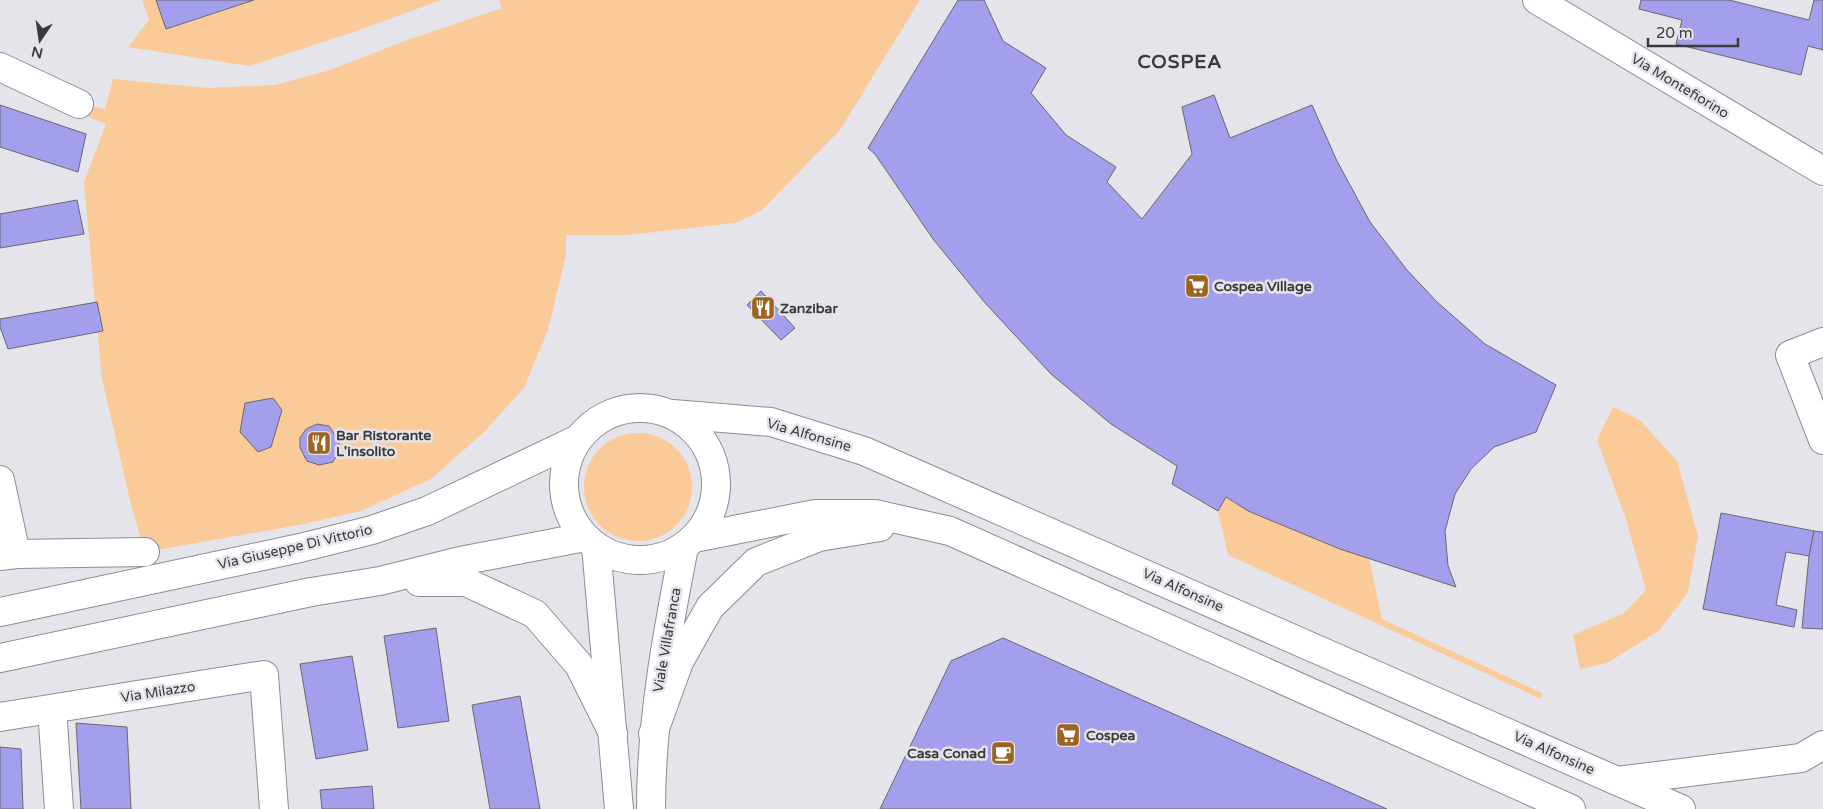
<svg xmlns="http://www.w3.org/2000/svg" width="1823" height="809" viewBox="0 0 1823 809" font-family="'Varela Round',sans-serif">
  <style>
    .green { fill: #fbca99 }
    .building { fill: #a39fed; stroke: #68686d }
    .lines { fill: none; stroke-linecap: round; stroke-linejoin: round }
    .minor-casing { stroke: #8d8d93; stroke-width: 30 }
    .major-casing { stroke: #8d8d93; stroke-width: 30 }
    .minor { stroke: #fff; stroke-width: 28 }
    .major { stroke: #fff; stroke-width: 28 }
    .labels { text-anchor: middle; dominant-baseline: central; stroke-width: 5; stroke-linejoin: round; paint-order: stroke }
    .street-label { font-size: 14px; fill: #3a3a3d; stroke: #e4e4ea }
    .poi-label { font-size: 14px; font-weight: bold; fill: #3a3a3d; stroke: #e4e4ea; text-anchor: start }
    .district-label { font-size: 19px; font-weight: bold; letter-spacing: 1px; fill: #3a3a3d; stroke: #e4e4ea }
  </style>
  <rect width="100%" height="100%" fill="#e4e4ea"/>
  <!-- green -->
  <g class="green">
    <path d="M142,0H156L166,29L254,0H441L357,31L249,66L128,47L149,20Z"/>
    <path d="M499,0H920L840,130L761,211L735,223L628,235H566V255L548,330L524,388L484,432L431,479L361,511L299,525L145,552L132,509L102,379L84,182L106,124L76,112L79,104L105,109L113,79L208,88L275,85L327,71L413,38L502,8Z"/>
    <path d="M1613,407L1640,420L1677,461L1698,536L1688,592L1659,631L1607,663L1580,669L1573,635L1624,613L1646,590L1625,516L1597,440Z"/>
    <circle cx="638" cy="487" r="54"/>
    <path d="M1226,497L1248,512L1369,558L1382,619L1542,693L1541,699L1228,555L1218,511Z"/>
  </g>
  <!-- building -->
  <g class="building">
    <path d="M156,0H254L166,29Z"/>
    <path d="M958,0H984L1003,41L1046,68L1031,93L1066,135L1116,167L1107,182L1142,219L1192,154L1182,107L1214,95L1230,138L1312,105L1337,161L1370,222L1407,270L1437,302L1485,344L1556,385L1536,432L1494,447L1471,469L1455,494L1445,531L1448,566L1456,587L1340,549L1248,511L1226,497L1218,511L1172,484L1177,466L1111,424L1051,374L986,304L933,239L875,154L868,148Z"/>
    <path d="M1641,0H1729L1809,20L1814,0H1823V50L1808,46L1801,75L1676,44L1682,20L1639,9Z"/>
    <path d="M0,105L86,134L78,172L0,147Z"/>
    <path d="M77,200L84,234L0,248V214Z"/>
    <path d="M761,291L795,328L781,340L747,305Z"/>
    <path d="M97,302L103,331L8,349L0,327V319Z"/>
    <path d="M273,398L282,410L271,447L258,452L240,432L245,403Z"/>
    <path d="M317,424L329,426L338,439L340,449L333,462L319,465L307,461L300,448V438L306,429Z"/>
    <path d="M1721,513L1814,531L1809,556L1786,552L1776,605L1797,610L1794,627L1703,609Z"/>
    <path d="M1814,531L1823,532V629L1802,628L1809,556Z"/>
    <path d="M436,628L449,721L398,728L384,636Z"/>
    <path d="M1003,638L1387,809H880L951,661Z"/>
    <path d="M352,656L368,750L316,759L300,664Z"/>
    <path d="M520,696L540,809H490L472,705Z"/>
    <path d="M76,723L127,727L131,809H81Z"/>
    <path d="M0,747L21,749L23,809H0Z"/>
    <path d="M372,786L374,809H322L320,790Z"/>
  </g>
  <g class="lines">
    <defs>
      <g id="minor">
        <path d="M1537,0L1823,171"/>
        <path d="M0,67L79,104"/>
        <path d="M1823,342L1790,355L1823,440"/>
        <path d="M0,480L16,554"/>
        <path d="M0,556L16,554L145,552"/>
        <path d="M52,709L59,809"/>
        <path d="M0,717L264,675L274,809"/>
        <path d="M1617,781L1801,758L1823,745"/>
      </g>
      <g id="major">
        <circle cx="640" cy="484" r="76"/>
        <path d="M673,414L771,422L864,451L1681,809"/>
        <path d="M694,538L815,514H875L950,531L1571,809"/>
        <path d="M596,546L619,809"/>
        <path d="M419,582H466L535,614L579,665L613,733"/>
        <path d="M0,612L300,548L372,530L427,511L576,440"/>
        <path d="M0,658L311,592L380,581L460,561L585,537"/>
        <path d="M653,734L679,662L710,607L756,562L819,537L880,527"/>
        <path d="M651,809C651,720 667,634 684,547"/>
      </g>
    </defs>
    <!-- minor casing -->
    <use href="#minor" class="minor-casing"/>
    <!-- major casing -->
    <use href="#major" class="major-casing"/>
    <!-- minor -->
    <use href="#minor" class="minor"/>
    <!-- major -->
    <use href="#major" class="major"/>
  </g>
  <!-- icons -->
  <defs>
    <symbol id="supermarket-square" viewBox="-11 -11 22 22"><rect x="-9" y="-9" width="18" height="18" rx="4" fill="#9d6421" stroke="#e4e4ea"/><path d="M-6-5.5h2.5l.6 2H6L4.5 2H-2.5L-4.4-4H-6ZM-1.5 3.2a1.3 1.3 0 1 0 .1 0ZM3 3.2a1.3 1.3 0 1 0 .1 0Z" fill="#fff"/></symbol>
    <symbol id="restaurant-square" viewBox="-11 -11 22 22"><rect x="-9" y="-9" width="18" height="18" rx="4" fill="#9d6421" stroke="#e4e4ea"/><path d="M-5-6h1v4h1v-4h1v4h1v-4h1v5L-1.5 .5V6h-2V.5L-5-1ZM5-6V6H3V1.5H1.5Q1.5-4 5-6Z" fill="#fff"/></symbol>
    <symbol id="cafe-square" viewBox="-11 -11 22 22"><rect x="-9" y="-9" width="18" height="18" rx="4" fill="#9d6421" stroke="#e4e4ea"/><path d="M-5.5-4.5H6V0H3Q3 3.5 0 3.5H-2.5Q-5.5 3.5-5.5 0ZM3-3.2v2h1.7v-2ZM-6 4.5H4V6H-6Z" fill="#fff"/></symbol>
  </defs>
  <g fill-rule="evenodd">
    <use href="#supermarket-square" x="1183" y="272" width="28" height="28"/>
    <use href="#restaurant-square" x="749" y="294" width="28" height="28"/>
    <use href="#restaurant-square" x="305" y="429" width="28" height="28"/>
    <use href="#supermarket-square" x="1054" y="721" width="28" height="28"/>
    <use href="#cafe-square" x="989" y="739" width="28" height="28"/>
  </g>
  <g class="labels">
    <!-- street labels -->
    <g class="street-label">
      <text transform="translate(1680 86) rotate(31)">Via Montefiorino</text>
      <text transform="translate(809 435) rotate(16)">Via Alfonsine</text>
      <text transform="translate(295 547) rotate(-13)">Via Giuseppe Di Vittorio</text>
      <text transform="translate(1183 590) rotate(24)">Via Alfonsine</text>
      <text transform="translate(667 640) rotate(-80)">Viale Villafranca</text>
      <text transform="translate(158 692) rotate(-9)">Via Milazzo</text>
      <text transform="translate(1554 753) rotate(24)">Via Alfonsine</text>
    </g>
    <!-- poi labels -->
    <g class="poi-label">
      <text x="1214" y="286">Cospea Village</text>
      <text x="780" y="308">Zanzibar</text>
      <text x="336" y="435">Bar Ristorante<tspan x="336" dy="16">L'insolito</tspan></text>
      <text x="1086" y="735">Cospea</text>
      <text x="986" y="753" text-anchor="end">Casa Conad</text>
    </g>
    <!-- district labels -->
    <g class="district-label">
      <text x="1180" y="62">COSPEA</text>
    </g>
  </g>
  <!-- north arrow -->
  <g transform="translate(40 40) rotate(193)" stroke="#e4e4ea" stroke-width="4" paint-order="stroke">
  <path d="M0-4L9 19L0 12L-9 19Z" fill="#3a3a3d"/>
  <text y="-8" font-size="14" font-weight="bold" text-anchor="middle" fill="#3a3a3d">N</text>
  </g>
  <!-- scale -->
  <path d="M1648 38v8h90v-8" fill="none" stroke="#3a3a3d" stroke-width="2.5"/>
  <text x="1656" y="38" font-size="15" fill="#3a3a3d" stroke="#e4e4ea" stroke-width="4" paint-order="stroke">20 m</text>
</svg>
